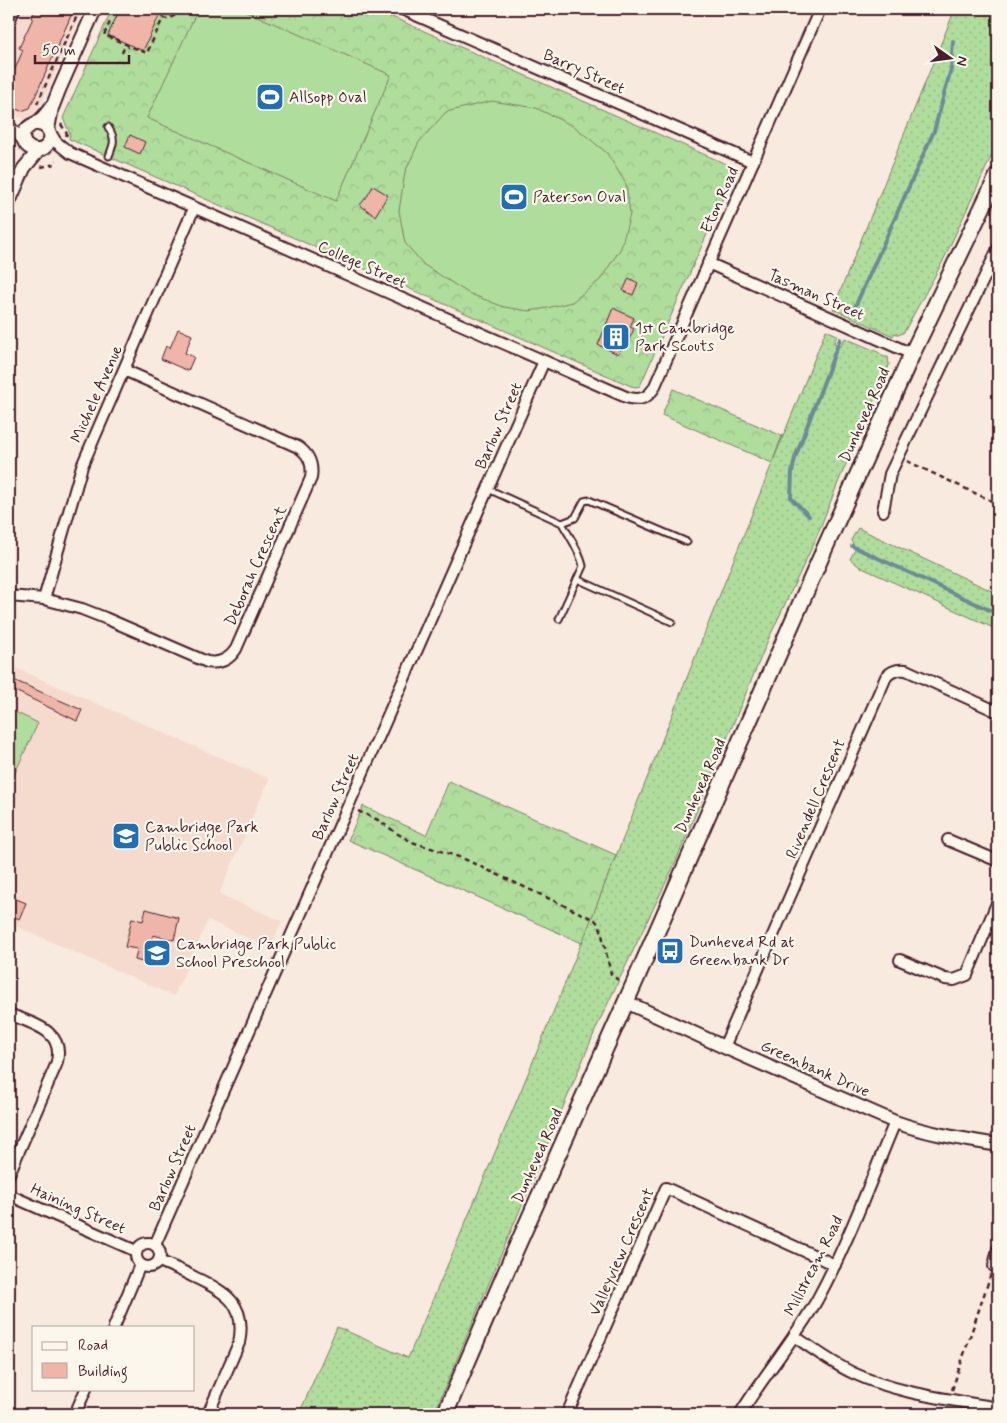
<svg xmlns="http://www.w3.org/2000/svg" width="1007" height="1423" viewBox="0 0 1007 1423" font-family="Mynerve,sans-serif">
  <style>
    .built { fill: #f5dace }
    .grass { fill: url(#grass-dots); stroke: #7c7e64 }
    .forest { fill: url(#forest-crowns); stroke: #7c7e64 }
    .garden { fill: #afdd9c; stroke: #7c7e64 }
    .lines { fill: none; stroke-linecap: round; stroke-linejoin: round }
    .stream { stroke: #6c8a97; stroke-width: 4 }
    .building { fill: #eeb5a8; stroke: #4a1f2b }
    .service-casing { stroke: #4a1f2b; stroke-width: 9 }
    .minor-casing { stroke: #4a1f2b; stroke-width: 14 }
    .tertiary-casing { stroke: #4a1f2b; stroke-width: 16 }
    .secondary-casing { stroke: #4a1f2b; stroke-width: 19 }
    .path { stroke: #4a1f2b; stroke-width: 2.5; stroke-dasharray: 5 4; stroke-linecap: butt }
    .service { stroke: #fbf7ec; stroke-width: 5 }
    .minor { stroke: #fbf7ec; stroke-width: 10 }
    .tertiary { stroke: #fbf7ec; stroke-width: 12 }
    .secondary { stroke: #fbf7ec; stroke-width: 15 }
    .labels { text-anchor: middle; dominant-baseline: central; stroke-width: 4.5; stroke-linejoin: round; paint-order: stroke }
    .street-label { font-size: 16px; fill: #4a1f2b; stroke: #fbf7ec }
    .poi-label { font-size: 16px; fill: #4a1f2b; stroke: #fbf7ec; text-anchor: start }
  </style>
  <defs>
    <pattern id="grass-dots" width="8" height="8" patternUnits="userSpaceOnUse" patternTransform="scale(1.25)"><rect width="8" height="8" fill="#afdd9c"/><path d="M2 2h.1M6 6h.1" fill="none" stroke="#98bd87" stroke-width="1.8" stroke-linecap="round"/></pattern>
    <pattern id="forest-crowns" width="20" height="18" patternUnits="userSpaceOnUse" patternTransform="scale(1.25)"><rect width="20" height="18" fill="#afdd9c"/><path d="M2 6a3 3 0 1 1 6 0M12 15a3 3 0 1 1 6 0" fill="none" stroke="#98bd87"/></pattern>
  </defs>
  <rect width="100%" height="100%" fill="#f8eade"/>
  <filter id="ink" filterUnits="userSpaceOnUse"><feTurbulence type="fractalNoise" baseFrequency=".02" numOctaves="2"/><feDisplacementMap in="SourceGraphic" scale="10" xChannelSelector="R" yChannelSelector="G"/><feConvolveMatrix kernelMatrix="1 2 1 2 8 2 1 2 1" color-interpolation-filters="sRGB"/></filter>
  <g filter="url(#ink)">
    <!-- built -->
    <g class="built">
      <path d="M22,9H83L39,109L35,116L32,119L26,120L9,113V39Z"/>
      <path d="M9,665L269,779L219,894L282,921L270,947L208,920L174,996L9,923Z"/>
    </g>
    <!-- grass -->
    <g class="grass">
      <path d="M955,9H998V142L943,261L904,332L899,335L895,333L893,336L833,309Z"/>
      <path d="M826,330L837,335L834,343L841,346L845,338L878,352L884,357H888L889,365L888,368L840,478L814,543L768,640L676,861L598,1024L434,1414H299L337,1327L408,1358C467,1219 526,1081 582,941C664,738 743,533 826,330Z"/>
      <path d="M858,528L998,594V630L860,567L850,559L855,550L851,540Z"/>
    </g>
    <!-- forest -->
    <g class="forest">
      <path d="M112,9H374L733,167L734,173L640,386L636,387L631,386L69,139L70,134L63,118Z"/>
      <path d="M673,389L782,436L772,463L662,415Z"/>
      <path d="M449,781L616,855L582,943L348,840L363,806L426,835Z"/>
    </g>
    <!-- garden -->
    <g class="garden">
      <path d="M198,9H241L391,75L336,201L147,118Z"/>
      <path d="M492,101L536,108L575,127L607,153L626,184L630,214L621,248L600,280L572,302L547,308L529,311L504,307L468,293L424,265L405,243L399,211L405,172L419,142L446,112Z"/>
      <path d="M13,711L38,723L14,775L9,773V721Z"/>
    </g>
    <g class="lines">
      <!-- stream -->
      <g class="stream">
        <path d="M855,307L934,131L951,69L953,41"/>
        <path d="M809,516L791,498L792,472L795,458L840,339"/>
        <path d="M852,546L998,614"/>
      </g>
    </g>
    <!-- building -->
    <g class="building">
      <path d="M36,9H74L30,108L21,111L9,106V83L23,50L19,48L33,18L32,17Z"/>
      <path d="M120,9H143L159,16L143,51L108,35Z"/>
      <path d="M130,135L145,142L140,154L125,147Z"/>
      <path d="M373,186L388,195L375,216L360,205L368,195Z"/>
      <path d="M629,278L638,283L633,295L623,291Z"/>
      <path d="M613,308L634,318L630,327L634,329L626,346L623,345L618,354L598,345Z"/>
      <path d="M178,329L192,335L185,353L194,357L188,371L161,359L166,346L170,348Z"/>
      <path d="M9,678L82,710L77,721L9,688Z"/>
      <path d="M9,896L26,903L19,919L9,914Z"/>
      <path d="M146,909L179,918L174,940L153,935L146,963L135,960L137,949L125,947L132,918L143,921Z"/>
    </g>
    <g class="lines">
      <defs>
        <g id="service">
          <path d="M9,28L17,9"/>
          <path d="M108,127C116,139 114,143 109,156"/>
          <path d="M488,489L562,523C569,536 580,551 583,566L559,619"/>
          <path d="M562,523L575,518L584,501L589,500L687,542"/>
          <path d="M577,579L672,622"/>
        </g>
        <g id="minor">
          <path d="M402,9L753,162"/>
          <path d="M9,126L24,141"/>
          <path d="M50,132L56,142L70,153L626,397C639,401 647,399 654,388L820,9"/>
          <path d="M708,263L912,354"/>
          <path d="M883,511L890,474L998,249"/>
          <path d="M9,596L44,599L82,609L105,618L207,662C219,664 229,660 236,649L311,478C313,465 310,455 298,447L124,370"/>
          <path d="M44,599L82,466L194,208"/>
          <path d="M948,840L998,861"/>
          <path d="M900,960L945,979L954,980L967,975L998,901"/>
          <path d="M9,1014C33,1024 67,1031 56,1065L9,1174"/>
          <path d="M724,1047L886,677C891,671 898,669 906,670L998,712"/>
          <path d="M9,1195L136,1251"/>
          <circle cx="148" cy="1255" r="12"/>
          <path d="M155,1245L544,361"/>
          <path d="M159,1261C171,1266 183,1271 194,1277C226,1292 247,1304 239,1343L208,1414"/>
          <path d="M994,1266L998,1249"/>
          <path d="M114,1327L140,1265"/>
          <path d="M794,1336C813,1349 832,1363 853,1373C898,1394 950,1399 998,1408"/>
          <path d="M75,1414L86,1389"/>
          <path d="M567,1414L666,1188L835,1265"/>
          <path d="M740,1414C764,1375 794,1340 817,1300C848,1243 870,1182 895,1122"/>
        </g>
        <g id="tertiary">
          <path d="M35,124C45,123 55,133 48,144C40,157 19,147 24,133C27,125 34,125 39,121C44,117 48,111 52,106"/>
          <path d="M48,129L52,108L59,90L95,9"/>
          <path d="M9,202L24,168L39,150"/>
          <path d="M626,1002L724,1047L895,1122C929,1134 963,1139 998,1145"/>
        </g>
        <path id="secondary" d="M445,1414L514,1253L633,986L824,550L912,354L998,175"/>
      </defs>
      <!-- service casing -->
      <use href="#service" class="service-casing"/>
      <!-- minor casing -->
      <use href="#minor" class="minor-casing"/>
      <!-- tertiary casing -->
      <use href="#tertiary" class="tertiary-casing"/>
      <!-- secondary casing -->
      <use href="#secondary" class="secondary-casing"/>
      <!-- path -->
      <g class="path">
        <path d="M115,9H116"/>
        <path d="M148,9L163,16"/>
        <path d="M110,22L104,35L147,53L163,18L168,19L174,16L175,9"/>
        <path d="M122,53L124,48L129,47"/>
        <path d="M37,104L80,9"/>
        <path d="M61,124L67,134L66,136"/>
        <path d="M41,167L55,164L56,160"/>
        <path d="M907,461L998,504"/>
        <path d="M358,811L378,820L398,834L412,842L462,858L595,920L600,926L611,974L618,980"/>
        <path d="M952,1390L991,1274"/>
      </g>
      <!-- service -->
      <use href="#service" class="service"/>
      <!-- minor -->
      <use href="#minor" class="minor"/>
      <!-- tertiary -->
      <use href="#tertiary" class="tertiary"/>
      <!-- secondary -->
      <use href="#secondary" class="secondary"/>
    </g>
  </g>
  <!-- icons -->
  <defs>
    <symbol id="stadium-square" viewBox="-11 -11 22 22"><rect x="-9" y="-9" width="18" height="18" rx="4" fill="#1f6fb2" stroke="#fbf7ec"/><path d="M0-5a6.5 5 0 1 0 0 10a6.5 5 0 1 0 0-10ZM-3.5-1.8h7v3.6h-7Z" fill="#fff"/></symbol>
    <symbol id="building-square" viewBox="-11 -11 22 22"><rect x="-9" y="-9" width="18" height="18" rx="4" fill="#1f6fb2" stroke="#fbf7ec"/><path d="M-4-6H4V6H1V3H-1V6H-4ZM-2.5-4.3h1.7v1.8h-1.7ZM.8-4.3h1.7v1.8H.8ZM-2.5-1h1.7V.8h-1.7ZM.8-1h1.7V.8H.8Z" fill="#fff"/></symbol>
    <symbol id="school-square" viewBox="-11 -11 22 22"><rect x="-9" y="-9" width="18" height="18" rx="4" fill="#1f6fb2" stroke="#fbf7ec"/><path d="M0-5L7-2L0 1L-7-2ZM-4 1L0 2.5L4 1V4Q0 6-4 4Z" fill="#fff"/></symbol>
    <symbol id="bus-square" viewBox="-11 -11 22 22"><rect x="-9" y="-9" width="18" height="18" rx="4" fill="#1f6fb2" stroke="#fbf7ec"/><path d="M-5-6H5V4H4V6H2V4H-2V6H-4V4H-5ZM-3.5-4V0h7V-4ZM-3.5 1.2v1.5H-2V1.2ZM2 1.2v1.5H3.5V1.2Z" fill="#fff"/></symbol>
  </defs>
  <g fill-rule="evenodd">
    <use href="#stadium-square" x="254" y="81" width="32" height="32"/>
    <use href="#stadium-square" x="498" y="181" width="32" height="32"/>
    <use href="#building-square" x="600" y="321" width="32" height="32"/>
    <use href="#school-square" x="110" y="820" width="32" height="32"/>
    <use href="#bus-square" x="654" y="935" width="32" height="32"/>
    <use href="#school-square" x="141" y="937" width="32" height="32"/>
  </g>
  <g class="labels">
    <!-- street labels -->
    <g class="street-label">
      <text transform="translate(584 72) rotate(24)">Barry Street</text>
      <text transform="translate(720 200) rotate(-66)">Eton Road</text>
      <text transform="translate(362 265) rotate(24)">College Street</text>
      <text transform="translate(816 295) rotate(24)">Tasman Street</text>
      <text transform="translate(97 394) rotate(-66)">Michele Avenue</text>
      <text transform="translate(865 415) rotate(-66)">Dunheved Road</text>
      <text transform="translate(499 426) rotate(-66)">Barlow Street</text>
      <text transform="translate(256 566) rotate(-66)">Deborah Crescent</text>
      <text transform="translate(701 786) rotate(-66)">Dunheved Road</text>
      <text transform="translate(336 797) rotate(-66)">Barlow Street</text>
      <text transform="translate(816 799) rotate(-67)">Rivendell Crescent</text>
      <text transform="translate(815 1069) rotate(24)">Greenbank Drive</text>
      <text transform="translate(538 1156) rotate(-66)">Dunheved Road</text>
      <text transform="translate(173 1168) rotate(-66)">Barlow Street</text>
      <text transform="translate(78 1209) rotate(24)">Haining Street</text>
      <text transform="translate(622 1252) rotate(-66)">Valleyview Crescent</text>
      <text transform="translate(814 1266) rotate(-63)">Millstream Road</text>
    </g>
    <!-- poi labels -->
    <g class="poi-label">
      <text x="289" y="97">Allsopp Oval</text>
      <text x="533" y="197">Paterson Oval</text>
      <text x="635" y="328">1st Cambridge<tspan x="635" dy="18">Park Scouts</tspan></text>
      <text x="145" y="827">Cambridge Park<tspan x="145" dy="18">Public School</tspan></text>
      <text x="689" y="942">Dunheved Rd at<tspan x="689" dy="18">Greenbank Dr</tspan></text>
      <text x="176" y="944">Cambridge Park Public<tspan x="176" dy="18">School Preschool</tspan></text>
    </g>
  </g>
  <!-- margin -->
  <rect width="1007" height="1423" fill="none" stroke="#fbf7ec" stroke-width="30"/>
  <rect x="15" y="15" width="977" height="1393" fill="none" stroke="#4a1f2b" stroke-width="2" filter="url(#ink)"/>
  <!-- legend -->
  <rect x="32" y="1326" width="162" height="65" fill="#fbf7ec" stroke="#b4a19f"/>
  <rect x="42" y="1342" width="25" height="8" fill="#fbf7ec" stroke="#b4a19f"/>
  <text x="78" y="1350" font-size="15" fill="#4a1f2b">Road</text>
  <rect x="42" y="1363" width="25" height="15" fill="#eeb5a8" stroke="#b4a19f"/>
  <text x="78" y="1376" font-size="15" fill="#4a1f2b">Building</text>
  <!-- north arrow -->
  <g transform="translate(950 58) rotate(104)" stroke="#fbf7ec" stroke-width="4" paint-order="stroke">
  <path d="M0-4L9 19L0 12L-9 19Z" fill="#4a1f2b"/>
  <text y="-8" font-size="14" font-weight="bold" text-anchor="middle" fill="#4a1f2b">N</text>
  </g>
  <!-- scale -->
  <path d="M35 55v8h94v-8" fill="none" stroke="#4a1f2b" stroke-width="2.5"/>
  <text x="42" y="55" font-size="15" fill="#4a1f2b" stroke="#fbf7ec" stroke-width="4" paint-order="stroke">50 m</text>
</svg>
